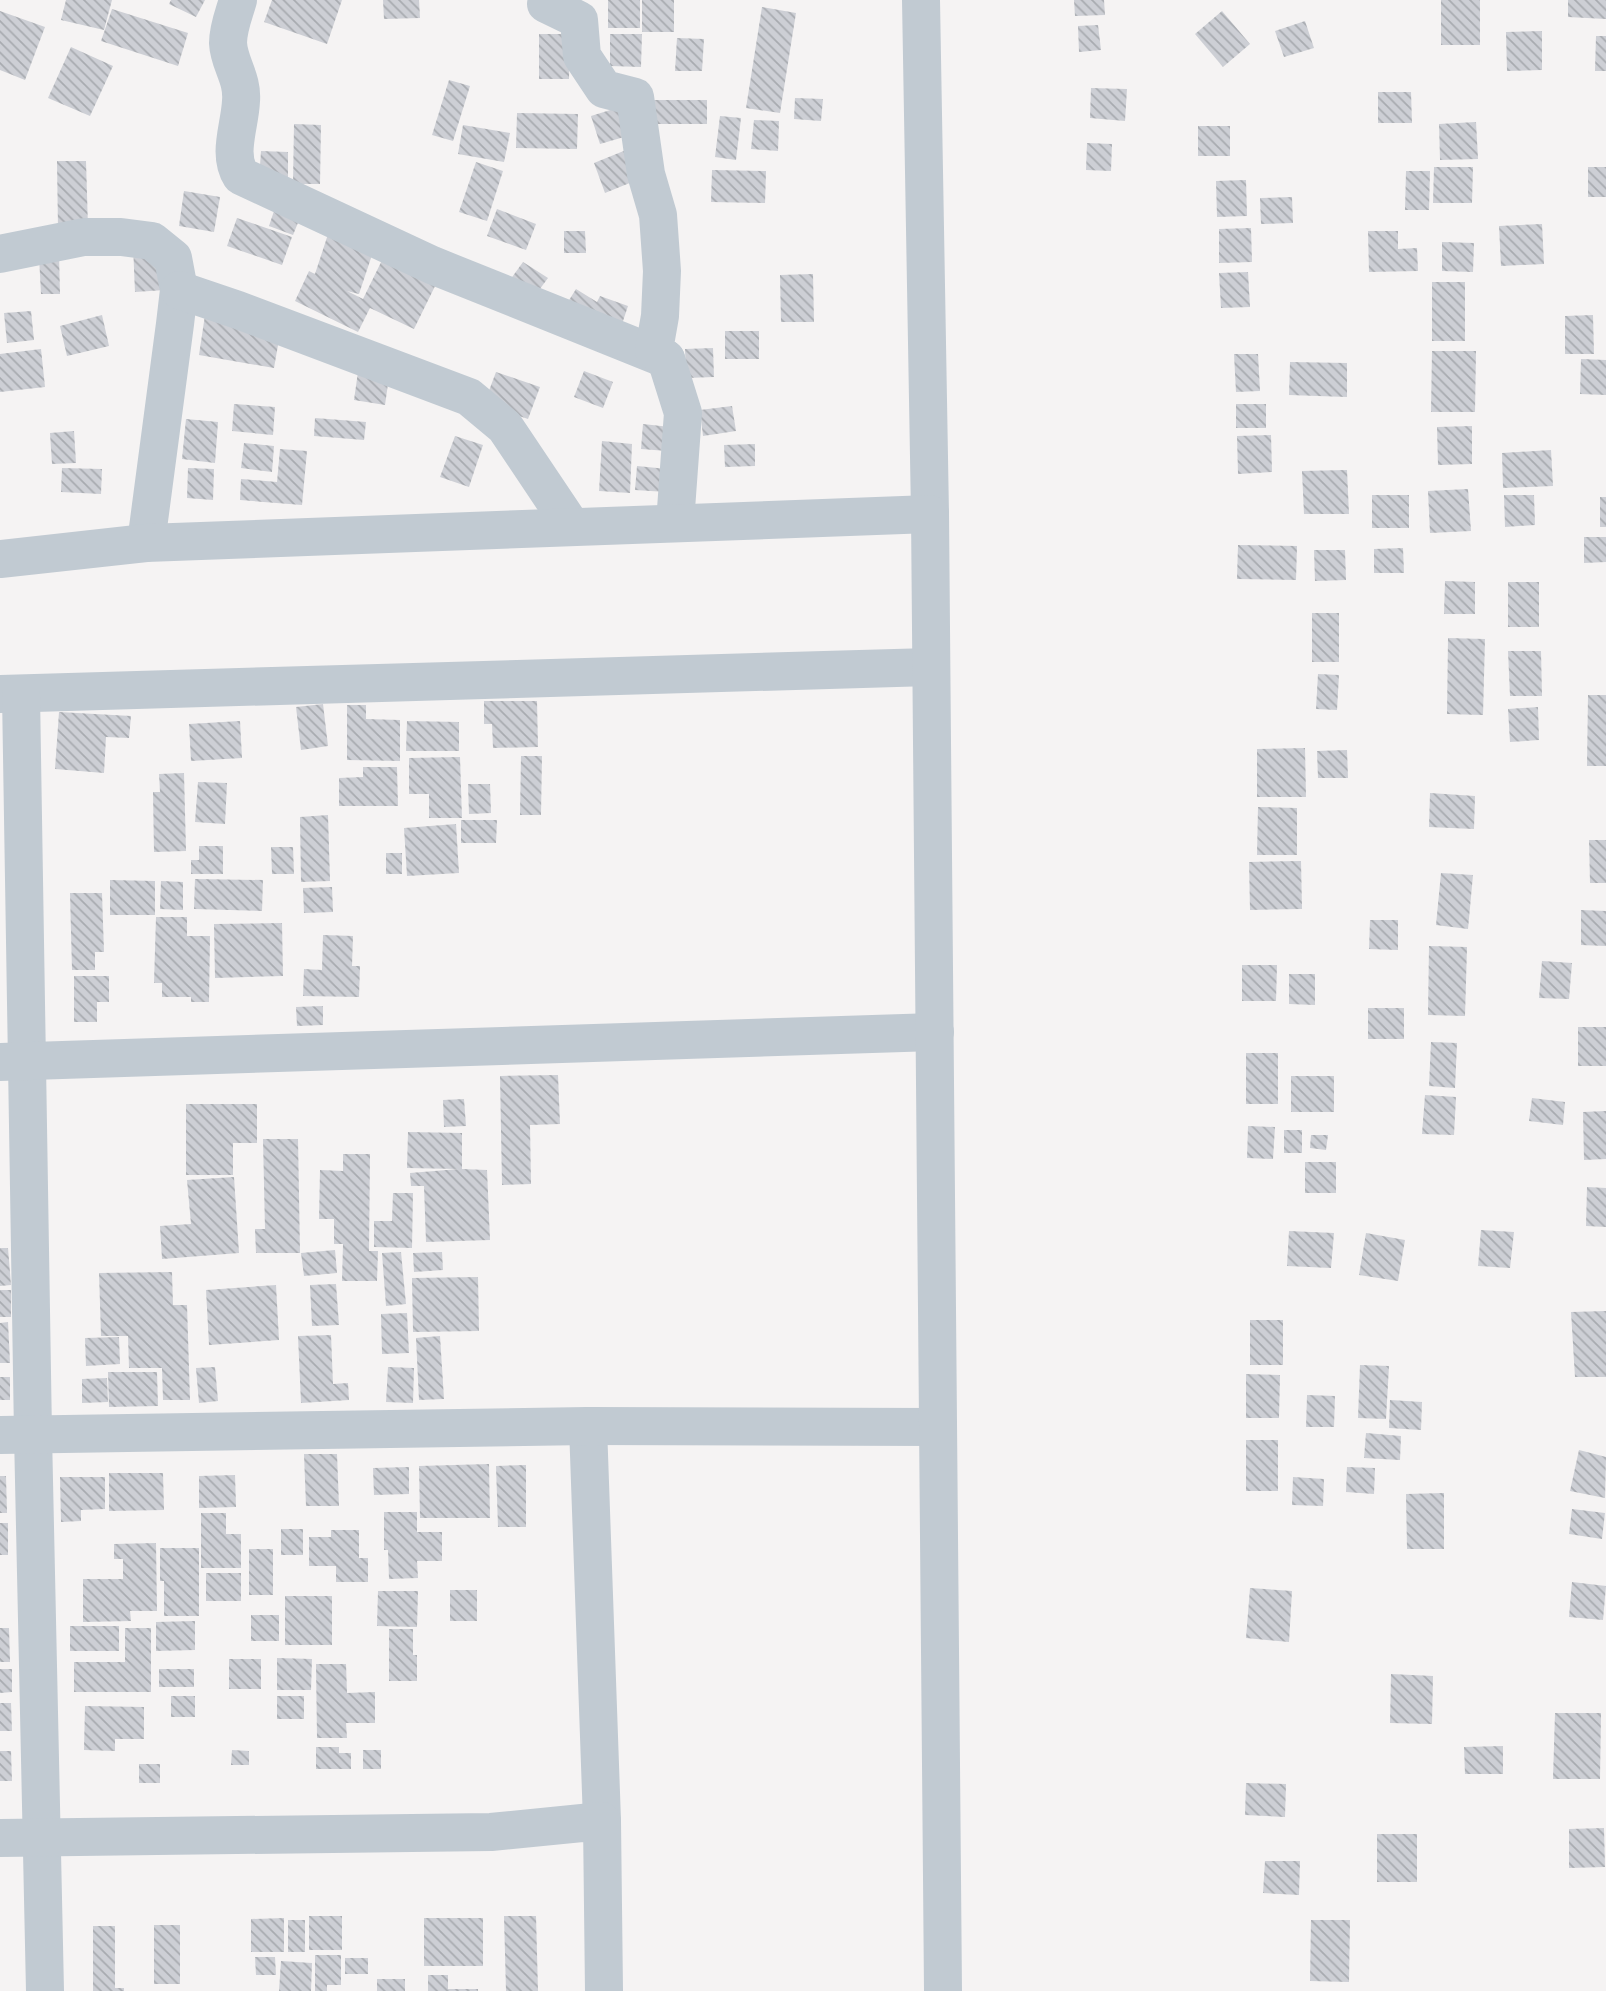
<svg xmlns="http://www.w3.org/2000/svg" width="1606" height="1991" viewBox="0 0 1606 1991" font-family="Karla,sans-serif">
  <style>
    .building { fill: url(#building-back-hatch) }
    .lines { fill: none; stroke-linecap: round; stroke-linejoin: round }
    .minor { stroke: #c1cad2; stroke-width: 38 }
    .tertiary { stroke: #c1cad2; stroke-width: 38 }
  </style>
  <defs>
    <pattern id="building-back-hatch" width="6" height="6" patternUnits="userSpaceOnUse" patternTransform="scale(1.75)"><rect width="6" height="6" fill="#cdcfd5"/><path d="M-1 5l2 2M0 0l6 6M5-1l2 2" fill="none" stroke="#a8abb0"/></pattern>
  </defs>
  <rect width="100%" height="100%" fill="#f5f3f3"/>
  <!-- building -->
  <g class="building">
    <path d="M66,0H112L104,30L61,20Z"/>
    <path d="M171,0H205L196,17L169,4Z"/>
    <path d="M272,0H342L327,44L264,22Z"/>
    <path d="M383,0H419L420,18L384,19Z"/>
    <rect x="608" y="0" width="32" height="28"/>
    <rect x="642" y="0" width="32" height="32"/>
    <path d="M1074,0H1104L1105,15L1075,16Z"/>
    <rect x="1441" y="0" width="39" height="45"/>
    <path d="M1568,0H1606V19L1568,17Z"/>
    <path d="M762,7L796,13L780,113L746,108Z"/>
    <path d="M112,9L188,33L178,66L101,41Z"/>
    <path d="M0,11L45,27L25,80L0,70Z"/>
    <path d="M1222,11L1250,44L1223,67L1195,34Z"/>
    <path d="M1305,21L1314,48L1284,57L1275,31Z"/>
    <path d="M1098,25L1101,50L1079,52L1078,26Z"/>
    <path d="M1542,31V70L1507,71L1506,32Z"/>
    <path d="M539,34H570L569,79H539Z"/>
    <path d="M610,34H642L641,67L610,66Z"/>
    <path d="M1596,36H1606V71H1595Z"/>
    <path d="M677,38L704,39L702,71H675Z"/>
    <path d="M71,47L113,66L90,116L48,98Z"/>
    <path d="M449,80L470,86L453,141L432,135Z"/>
    <path d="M1091,88L1127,89L1125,121L1090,118Z"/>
    <path d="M1378,92H1411L1412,123H1378Z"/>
    <path d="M795,98L823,99L821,121L794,119Z"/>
    <rect x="650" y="100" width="57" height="24"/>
    <path d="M623,106L631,135L600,144L591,116Z"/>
    <path d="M517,113L578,114L577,149L516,148Z"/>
    <path d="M720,116L741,118L736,160L715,157Z"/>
    <path d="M754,120L779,121L778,151L751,149Z"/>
    <path d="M1476,122L1478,159L1440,160L1439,124Z"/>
    <path d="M294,124L321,125L320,184H293Z"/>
    <path d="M463,125L510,133L504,162L458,154Z"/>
    <rect x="1198" y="126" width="32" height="30"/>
    <path d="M1087,143L1112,144L1111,171L1086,170Z"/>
    <path d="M631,148L642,178L605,193L594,163Z"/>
    <path d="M261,151L288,152V182L259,181Z"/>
    <path d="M57,161H86L88,228L58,229Z"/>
    <path d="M476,162L503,171L487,221L459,212Z"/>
    <path d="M1434,167H1473L1472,203H1433Z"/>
    <rect x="1588" y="167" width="18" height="30"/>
    <path d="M712,170L766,171L765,203L711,202Z"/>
    <path d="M1406,171H1430L1429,210H1405Z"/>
    <path d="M1246,180L1247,216L1217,217L1216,181Z"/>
    <path d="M184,191L220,197L214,232L179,226Z"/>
    <path d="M1292,197L1293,223L1261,224L1260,198Z"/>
    <path d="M278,199L304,208L293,235L269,226Z"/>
    <path d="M497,209L536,224L526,250L487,236Z"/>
    <path d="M237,218L292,237L282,265L227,246Z"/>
    <path d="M1542,224L1544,264L1501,266L1499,226Z"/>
    <path d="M331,225L377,240L359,294L347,291L363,299L387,250L440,276L414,329L370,308L358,332L295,301L309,271L315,274Z"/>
    <path d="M1251,228L1252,262L1219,263V229Z"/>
    <path d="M564,231H585L586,253H564Z"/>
    <path d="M1368,231H1398V249L1417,248L1418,271L1369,272Z"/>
    <path d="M1442,242L1474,243L1473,272L1442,271Z"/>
    <path d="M164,244L165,290L135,292L133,245Z"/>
    <path d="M59,255L60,294H41L39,256Z"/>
    <path d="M523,262L548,278L534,297L510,280Z"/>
    <path d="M1248,272L1250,307L1221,308L1219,273Z"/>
    <path d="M813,274L814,322H781L780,275Z"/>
    <rect x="1432" y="282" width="33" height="59"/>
    <path d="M576,289L597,302L600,296L628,306L617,339L561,313Z"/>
    <path d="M31,311L34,340L7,343L4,313Z"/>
    <path d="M102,315L109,346L67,356L60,326Z"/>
    <path d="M205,315L281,328L274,368L199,355Z"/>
    <path d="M1593,315L1594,354H1565V316Z"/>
    <rect x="725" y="331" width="34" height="28"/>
    <path d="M713,348L714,377L686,378L685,349Z"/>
    <path d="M41,349L45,387L0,392V354Z"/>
    <path d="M1432,351H1476L1475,412H1431Z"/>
    <path d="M1234,354H1258L1260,391L1236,392Z"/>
    <path d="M1581,359L1606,360V395L1580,394Z"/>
    <path d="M1290,362L1347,363V397L1289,395Z"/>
    <path d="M584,371L613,382L603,408L574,397Z"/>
    <path d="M358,372L389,377L385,405L354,400Z"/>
    <path d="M496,372L540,387L528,419L484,404Z"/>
    <path d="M234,404L275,407L273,435L232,431Z"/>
    <rect x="1236" y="404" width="30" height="24"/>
    <path d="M732,406L736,431L703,436L700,410Z"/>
    <path d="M315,418L366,422L364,440L314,436Z"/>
    <path d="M186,419L218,422L215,463L182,459Z"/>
    <path d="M643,424L670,427L667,451L641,449Z"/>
    <path d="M1472,426V464L1438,465L1437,427Z"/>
    <path d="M74,431L76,463L52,464L50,433Z"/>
    <path d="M1271,435L1272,472L1238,474L1237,436Z"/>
    <path d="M455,436L483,445L469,487L440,477Z"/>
    <path d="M602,441L632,444L630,493L599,491Z"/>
    <path d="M244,443L274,446L272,472L241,468Z"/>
    <path d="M755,444V466L725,467L724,445Z"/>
    <path d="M280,449L307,451L302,505L240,500L241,479L277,482Z"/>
    <path d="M1551,450L1553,486L1503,488L1502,453Z"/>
    <path d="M637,466L667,469L666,492L635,490Z"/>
    <path d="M62,468L102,469L101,494L61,492Z"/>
    <path d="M188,468L214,469L213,500L187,498Z"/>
    <path d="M1347,470L1349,514H1304L1302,471Z"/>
    <path d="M1468,489L1471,531L1430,533L1428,491Z"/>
    <rect x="1372" y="495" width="37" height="33"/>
    <path d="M1504,495H1534L1535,525L1505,527Z"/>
    <rect x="1600" y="497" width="6" height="30"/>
    <path d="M1584,537H1606V562L1584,563Z"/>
    <path d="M1238,545L1297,546L1296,580L1237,579Z"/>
    <path d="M1403,548L1404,573H1374V549Z"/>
    <path d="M1314,550H1345L1346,580L1315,581Z"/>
    <path d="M1445,581L1475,582V614H1444Z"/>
    <rect x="1508" y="582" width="31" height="45"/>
    <rect x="1312" y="613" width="27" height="49"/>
    <path d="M1448,638L1485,639L1483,715L1447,714Z"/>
    <path d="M1508,651H1541L1542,696H1510Z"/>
    <path d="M1318,674L1339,675L1337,710L1316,709Z"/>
    <path d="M1588,695H1606V766H1587Z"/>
    <path d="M484,701H537L538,747L493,748L492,724H484Z"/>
    <path d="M323,704L328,746L301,750L296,707Z"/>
    <path d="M347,705H366V719L400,720V761L347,760Z"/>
    <path d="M1538,707L1539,740L1510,742L1508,709Z"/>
    <path d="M59,712L131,716L129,738L106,737L104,773L55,769Z"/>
    <path d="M240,721L242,758L191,761L189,724Z"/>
    <path d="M407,721L459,722V751H406Z"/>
    <path d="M1305,748L1306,797H1257V749Z"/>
    <path d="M1347,750L1348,778H1318L1317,751Z"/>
    <path d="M521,756H542L541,815H520Z"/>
    <path d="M460,757L462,818H429V794H409V758Z"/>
    <path d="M363,767H397L398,806H339V778L363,777Z"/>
    <path d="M184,773L186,851L154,852L153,792H160L159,774Z"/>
    <path d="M198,782L227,783L225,824L195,822Z"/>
    <path d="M468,784H490L491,813L469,814Z"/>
    <path d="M1430,793L1475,796L1474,829L1429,827Z"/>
    <path d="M1258,807L1297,808V855H1257Z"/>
    <path d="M328,815L330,881L301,882L300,817Z"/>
    <path d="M461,820H497L496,843H461Z"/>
    <path d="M456,824L459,873L407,876L404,828Z"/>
    <path d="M1589,840H1606V883H1590Z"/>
    <path d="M199,846H223V874H191V860H199Z"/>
    <path d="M271,847H293L294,874H272Z"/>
    <rect x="386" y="853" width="16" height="21"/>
    <path d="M1301,861L1302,909L1250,910L1249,862Z"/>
    <path d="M1441,873L1473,875L1468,929L1436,925Z"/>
    <path d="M195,879L263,880L262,911L194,909Z"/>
    <path d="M110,880L155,881V915H110Z"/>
    <path d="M161,881L183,882V910L160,909Z"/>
    <path d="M332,887L333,912L304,913L303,888Z"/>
    <path d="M70,893H102L104,952H95V970H72Z"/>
    <path d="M1581,910L1606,911V946L1581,945Z"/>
    <path d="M156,917H187V936H210L209,1002H191V997H162V983H154Z"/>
    <path d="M1370,920H1398V950L1369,949Z"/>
    <path d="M282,923L283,976L215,978L214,924Z"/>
    <path d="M323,935L353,936L352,966H360L359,997L303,996L304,969L322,970Z"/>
    <path d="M1429,946L1467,947L1465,1016L1428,1015Z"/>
    <path d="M1542,961L1572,963L1569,999L1539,998Z"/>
    <path d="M1242,965H1277L1276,1001H1242Z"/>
    <path d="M1289,974H1315V1005L1289,1004Z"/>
    <path d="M74,976H109V1002H97V1022H74Z"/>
    <path d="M323,1006V1025L297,1026L296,1007Z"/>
    <rect x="1368" y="1008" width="36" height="31"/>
    <rect x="1578" y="1027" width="28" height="39"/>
    <path d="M1431,1042L1457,1043L1455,1088L1429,1086Z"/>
    <rect x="1246" y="1053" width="32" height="51"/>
    <path d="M558,1075L560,1124L530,1125L531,1184L502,1185L500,1076Z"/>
    <rect x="1291" y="1076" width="43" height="36"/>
    <path d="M1425,1095L1456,1097L1454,1135L1422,1134Z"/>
    <path d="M1532,1098L1565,1102L1563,1125L1529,1121Z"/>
    <path d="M464,1099L466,1126L444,1127L443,1100Z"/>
    <path d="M186,1104H257V1143H233V1175H186Z"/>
    <path d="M1606,1111V1159L1584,1160L1583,1112Z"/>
    <path d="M1248,1126L1275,1127L1273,1159L1247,1158Z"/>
    <rect x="1284" y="1130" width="18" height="23"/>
    <path d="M408,1132L462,1133V1169L487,1170L490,1240L426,1242L424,1186H411L410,1173L459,1169L407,1168Z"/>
    <path d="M1311,1135H1328L1326,1150L1310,1148Z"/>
    <path d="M263,1139H298L300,1253H256L255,1229H265Z"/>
    <path d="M343,1154H370L369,1251H378L377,1281H342L343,1244H334V1219H319L320,1170L343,1171Z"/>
    <rect x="1305" y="1162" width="31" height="31"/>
    <path d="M234,1177L239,1253L162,1259L160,1226L191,1224L187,1180Z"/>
    <path d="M1587,1187L1606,1188V1227L1586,1226Z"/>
    <path d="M393,1193H413L412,1248L374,1247V1221H392Z"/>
    <path d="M1481,1230L1514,1232L1510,1268L1478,1266Z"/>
    <path d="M1289,1231L1334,1233L1331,1268L1287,1266Z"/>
    <path d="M1366,1233L1405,1240L1398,1281L1359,1275Z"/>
    <path d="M0,1248H8L11,1285L0,1286Z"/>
    <path d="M335,1250L337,1273L304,1276L301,1253Z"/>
    <path d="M401,1252L406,1304L386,1306L382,1253Z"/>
    <path d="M442,1252L443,1270L414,1272L413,1253Z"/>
    <path d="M172,1272L173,1305H187L190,1400H163L162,1368H129L128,1336H101L99,1273Z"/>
    <path d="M478,1277L479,1331L413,1332L412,1278Z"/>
    <path d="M336,1284L339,1325L312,1326L310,1285Z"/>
    <path d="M276,1285L279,1340L209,1345L206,1290Z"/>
    <rect x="0" y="1290" width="11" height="27"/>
    <path d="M1606,1311V1377H1575L1571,1312Z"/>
    <path d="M407,1313L409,1353L382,1354L381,1314Z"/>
    <rect x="1250" y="1320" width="33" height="45"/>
    <path d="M8,1322L10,1363H0V1323Z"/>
    <path d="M331,1335L333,1384L348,1383L349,1400L301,1403L298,1336Z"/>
    <path d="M440,1336L444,1399L419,1400L416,1338Z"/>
    <path d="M119,1337L120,1364L86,1366L85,1338Z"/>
    <path d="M1360,1365L1389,1366L1386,1419L1358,1418Z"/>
    <path d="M215,1367L218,1401L199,1403L196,1368Z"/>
    <path d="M388,1367L414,1368L413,1403L386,1402Z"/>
    <path d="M108,1372H157L158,1406L109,1407Z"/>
    <path d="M1246,1374L1280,1375L1279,1418H1246Z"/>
    <rect x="0" y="1377" width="10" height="23"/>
    <path d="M107,1378L108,1402L82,1403V1379Z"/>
    <path d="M1307,1395L1335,1396L1334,1427H1306Z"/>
    <path d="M1390,1400L1422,1402L1421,1430L1389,1428Z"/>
    <path d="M1366,1433L1401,1436L1400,1460L1364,1458Z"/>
    <rect x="1246" y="1440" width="32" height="51"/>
    <path d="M1579,1450L1606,1457L1605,1498L1570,1491Z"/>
    <path d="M304,1454H337L339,1506H306Z"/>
    <path d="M489,1464L490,1518H420L419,1466Z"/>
    <path d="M526,1465V1527H498L496,1466Z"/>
    <path d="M409,1467V1494L374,1495L373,1468Z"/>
    <path d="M1347,1467L1375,1468L1374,1494L1346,1492Z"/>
    <path d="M109,1473H163L164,1510L109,1511Z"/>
    <path d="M235,1475L236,1507L199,1508V1476Z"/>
    <path d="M0,1476H6L7,1513H0Z"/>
    <path d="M60,1477H105V1509L81,1510V1521L61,1522Z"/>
    <path d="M1293,1477L1324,1479L1323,1506L1292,1505Z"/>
    <path d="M1444,1493V1549H1407L1406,1494Z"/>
    <path d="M1572,1509L1605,1513L1602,1539L1569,1534Z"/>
    <path d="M384,1512H417V1532H442V1561H417L418,1578L389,1579L388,1550H384Z"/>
    <path d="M201,1513H226V1534H241V1568H201Z"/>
    <rect x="0" y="1523" width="8" height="32"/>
    <rect x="281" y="1529" width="22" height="26"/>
    <path d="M331,1530H359V1558H368V1582H336V1566H309V1537H331Z"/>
    <path d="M156,1543L157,1611H130L131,1621L83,1622V1579H123V1559H114V1544Z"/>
    <path d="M160,1548H199V1616H164V1581H160Z"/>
    <rect x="249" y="1549" width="24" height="46"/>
    <rect x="206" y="1573" width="35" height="28"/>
    <path d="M1572,1582L1606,1586L1603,1620L1569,1617Z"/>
    <path d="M1250,1588L1292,1591L1289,1642L1246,1638Z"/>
    <rect x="450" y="1590" width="27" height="31"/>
    <path d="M378,1591H418L417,1627L377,1626Z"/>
    <rect x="285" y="1596" width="47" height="49"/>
    <rect x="251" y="1615" width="28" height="26"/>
    <path d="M195,1621V1650L156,1651V1622Z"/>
    <rect x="70" y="1626" width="49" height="25"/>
    <path d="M0,1628H9L10,1662H0Z"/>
    <path d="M125,1628H151V1692H74V1662H125Z"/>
    <path d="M389,1629H413V1655H417V1681H389Z"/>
    <path d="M277,1658L312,1659L311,1690H277Z"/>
    <rect x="229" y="1659" width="32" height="30"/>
    <path d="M316,1664H346L347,1693L375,1692V1723H346L347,1738H317Z"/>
    <path d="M0,1669H12V1692L0,1693Z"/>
    <rect x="159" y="1669" width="35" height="18"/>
    <path d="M1391,1674L1433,1676L1432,1724L1390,1723Z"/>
    <rect x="171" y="1696" width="24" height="21"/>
    <rect x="277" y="1696" width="27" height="23"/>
    <path d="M0,1703H11L12,1731H0Z"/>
    <path d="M85,1706L144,1707V1739H115V1751L84,1750Z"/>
    <path d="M1555,1713H1601L1600,1779H1553Z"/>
    <path d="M1503,1746V1774H1465L1464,1747Z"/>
    <path d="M316,1747H339V1753H351V1769H316Z"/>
    <path d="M232,1750L249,1751V1765H231Z"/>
    <rect x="363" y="1750" width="18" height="19"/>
    <path d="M0,1751H11L12,1781H0Z"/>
    <rect x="139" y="1764" width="21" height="19"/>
    <path d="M1246,1783L1286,1784L1285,1817L1245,1815Z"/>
    <path d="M1604,1828L1605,1867L1569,1868V1829Z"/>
    <rect x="1377" y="1834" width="40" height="48"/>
    <path d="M1265,1861H1300L1299,1895L1263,1893Z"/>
    <rect x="309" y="1916" width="33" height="34"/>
    <path d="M504,1916H536L538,1991H506Z"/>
    <path d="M284,1918V1952H251V1919Z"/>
    <rect x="424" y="1918" width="59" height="48"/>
    <rect x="288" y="1920" width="17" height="32"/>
    <path d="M1311,1920H1350L1349,1982L1310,1981Z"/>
    <rect x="154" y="1925" width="26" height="59"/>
    <path d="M93,1926H115V1988H124V1991H93Z"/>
    <path d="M315,1955H341V1985H327V1991H315Z"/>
    <path d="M255,1957H275L276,1975H256Z"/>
    <rect x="345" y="1958" width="23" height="16"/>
    <path d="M281,1961L312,1963L311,1991H279Z"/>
    <path d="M428,1975H448V1989H478V1991H428Z"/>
    <rect x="377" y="1979" width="28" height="12"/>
  </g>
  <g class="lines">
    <!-- minor -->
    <g class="minor">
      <path d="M238,0C234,14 228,28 228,43C229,64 243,78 241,101C240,126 227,154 241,176L432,265L666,359"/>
      <path d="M921,0L930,514"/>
      <path d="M546,4L579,20L582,56L604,89L635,97L646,174L658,215L662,271L660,316L654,350L666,359L683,413L675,523"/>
      <path d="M0,254L84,237H121L152,241L173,258L179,290L175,324L146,543"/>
      <path d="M179,290L238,310L469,397L505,427L572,527"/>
      <path d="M0,694L930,667"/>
      <path d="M21,694L33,1434L45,1991"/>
      <path d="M0,1062L935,1032"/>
      <path d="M588,1426L602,1821"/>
      <path d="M0,1435L588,1426L938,1427"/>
      <path d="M0,1838L491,1832L602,1821L604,1991"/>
    </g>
    <!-- tertiary -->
    <path class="tertiary" d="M0,559L146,543L930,514L943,1991"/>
  </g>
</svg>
